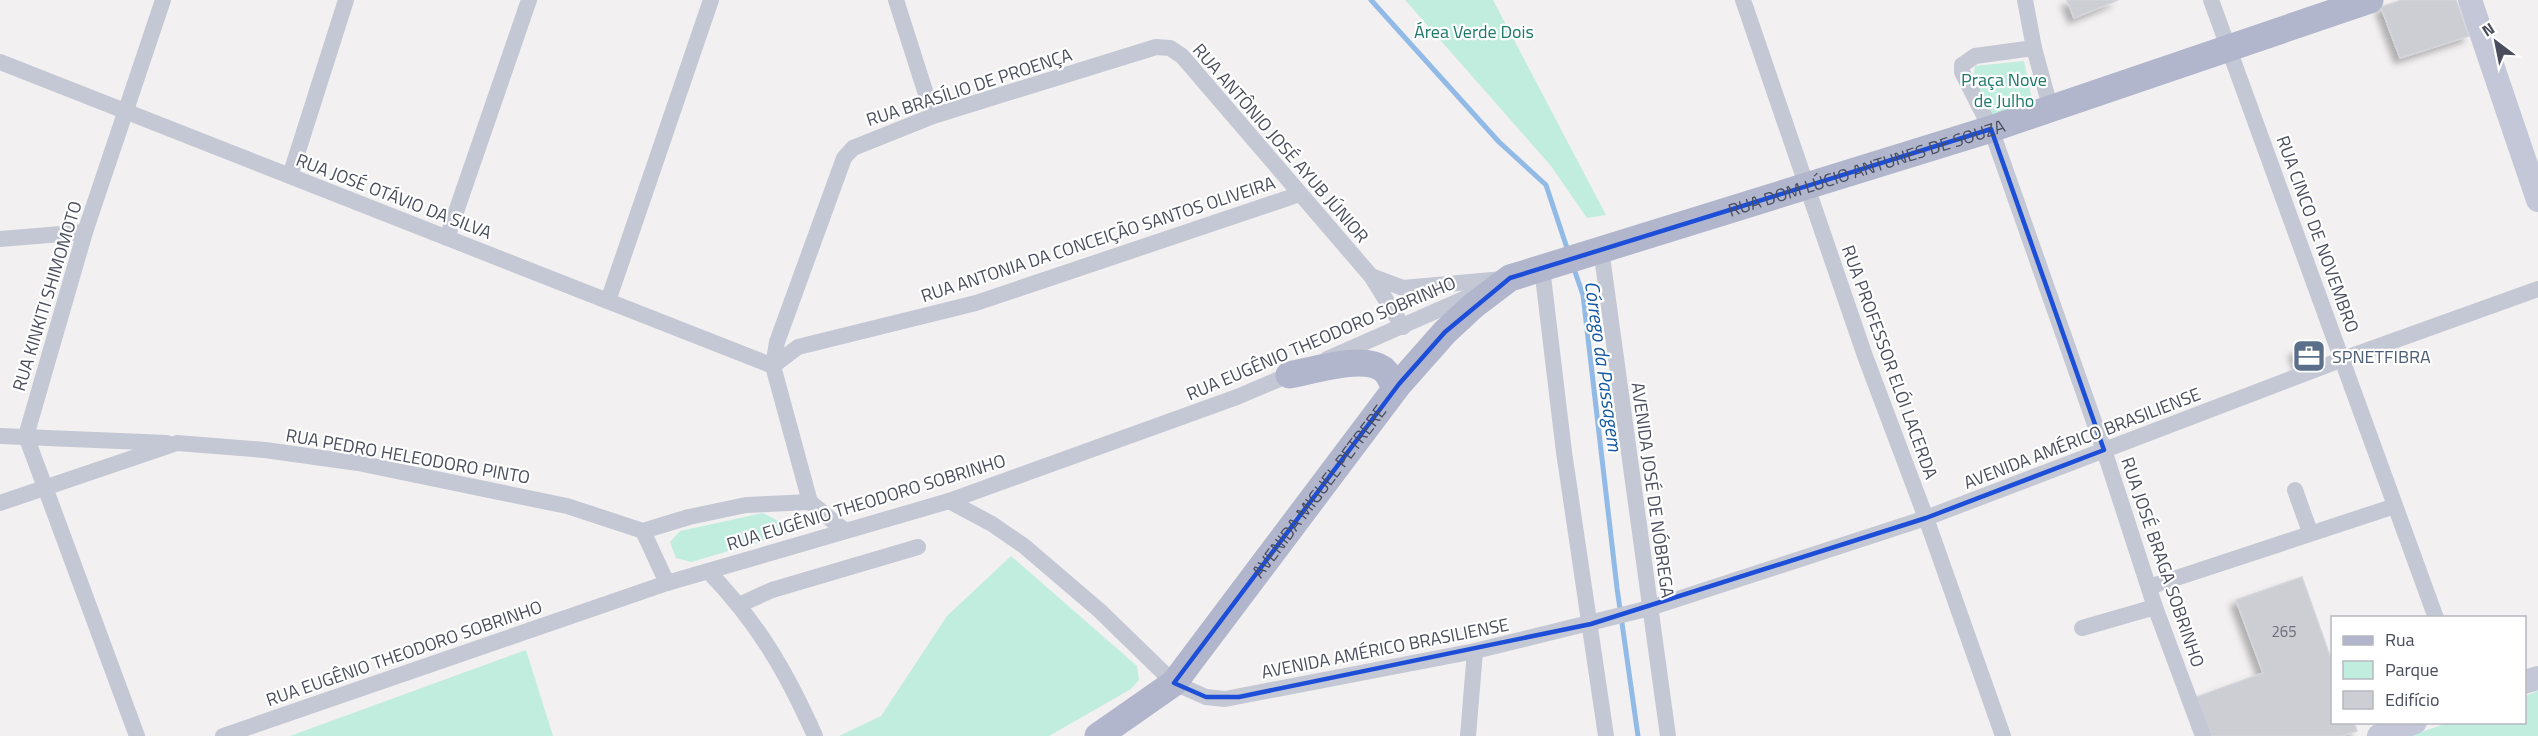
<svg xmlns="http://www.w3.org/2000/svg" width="2538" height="736" viewBox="0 0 2538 736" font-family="'Titillium Web',sans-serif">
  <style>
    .green { fill: #c1eddf }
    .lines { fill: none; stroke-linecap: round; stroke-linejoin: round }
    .stream { stroke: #91bae7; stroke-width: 5 }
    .building { fill: #cdced4; stroke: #d4d4db; stroke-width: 1.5; filter: url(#shadow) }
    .minor { stroke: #c4c7d4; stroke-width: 16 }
    .secondary { stroke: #c3c7d7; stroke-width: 24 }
    .primary { stroke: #b1b6cd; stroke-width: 27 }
    .marked { fill: none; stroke: #1d4ed8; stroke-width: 4.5; stroke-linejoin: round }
    .labels { text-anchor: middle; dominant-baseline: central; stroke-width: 4.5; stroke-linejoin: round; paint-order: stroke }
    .number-label { font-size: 15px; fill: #6a6d7a }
    .park-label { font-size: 18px; fill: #1d7a68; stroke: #fff }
    .street-label { font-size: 18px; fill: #494d5c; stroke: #fff }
    .service-label { font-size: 18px; fill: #4e5e75; stroke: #fff; text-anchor: start }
    .water-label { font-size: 20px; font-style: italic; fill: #1559a3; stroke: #fff }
  </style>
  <defs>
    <filter id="shadow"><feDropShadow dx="-5.5" dy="5.5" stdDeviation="3" flood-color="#0004"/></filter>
  </defs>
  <rect width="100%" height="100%" fill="#f2f0f0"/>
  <!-- green -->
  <g class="green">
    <path d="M1405,0H1493L1606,215L1587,218L1551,166Z"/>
    <path d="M2024,61L2033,105L1987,120L1973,77L1975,66Z"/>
    <path d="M763,513L798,531L691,562L676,558L670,542L680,531Z"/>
    <path d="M1011,556L1137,666L1139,680L1131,689L1049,736H839L881,716L947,616Z"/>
    <path d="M526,650L553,736H290Z"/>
    <path d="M2538,691V736H2409L2448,723L2524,722L2525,696Z"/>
  </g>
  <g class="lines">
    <!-- stream -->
    <g class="stream">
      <path d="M1371,0L1499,142L1546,185L1568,251"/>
      <path d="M1573,266L1583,295L1617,588L1638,736"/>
    </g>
  </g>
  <!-- building -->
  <g class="building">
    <path d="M2067,0H2118L2074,18Z"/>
    <path d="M2402,0H2456L2469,36L2400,58L2381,7Z"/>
    <path d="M2319,341L2325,361L2301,370L2294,351Z"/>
    <path d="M2302,577L2332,662V722H2354L2357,731L2341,736H2209L2197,697L2263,673L2236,600Z"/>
  </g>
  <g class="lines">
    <!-- minor -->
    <g class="minor">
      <path d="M896,0L933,116"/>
      <path d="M1743,0L1865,356L1926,518L2003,736"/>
      <path d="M2025,0L2034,48L2051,110"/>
      <path d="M2211,0L2436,618"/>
      <path d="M2034,48L1975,56L1962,65V72L1991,129L2104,450L2155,607L2203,736"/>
      <path d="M0,62L773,366L798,347L976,303L1300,194"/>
      <path d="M290,176L346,0"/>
      <path d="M447,238L529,0"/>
      <path d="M0,239L85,232"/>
      <path d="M1601,249L1668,736"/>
      <path d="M1542,268L1564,452L1606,736"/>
      <path d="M1371,276L1403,288L1503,279"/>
      <path d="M608,301L711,0"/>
      <path d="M1327,359L1477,293"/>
      <path d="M0,436L167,443"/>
      <path d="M2295,490L2310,532"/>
      <path d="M949,501L992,524L1024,546L1100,611L1174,683L1206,697L1225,699L1475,651L1650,608L1926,518L2343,359L2538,289"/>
      <path d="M0,503L177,443L265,450L358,463L567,506L643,531L689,517L746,505L810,502"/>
      <path d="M643,531L667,583"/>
      <path d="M845,531L810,502L773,366L777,342L844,158L853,148L933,116L1156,47L1170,48L1182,56L1371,276L1403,327"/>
      <path d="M708,571C758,623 786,671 815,736"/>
      <path d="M2149,587L2395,506"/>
      <path d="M739,605L772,590L918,547"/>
      <path d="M2082,628L2155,607"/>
      <path d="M137,736L26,436L85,232L163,0"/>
      <path d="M223,736L667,583L949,501L1237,397L1298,371"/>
      <path d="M1468,736L1475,651"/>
    </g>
    <!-- secondary -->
    <g class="secondary">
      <path d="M2470,0L2538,200"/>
      <path d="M2524,682L2538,678"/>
      <path d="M2379,736L2415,722"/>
    </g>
    <!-- primary -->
    <g class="primary">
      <path d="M1289,375C1312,371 1363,354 1383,369C1389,374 1392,381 1395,389"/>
      <path id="s1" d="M1098,736L1174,683L1399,384L1445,332L1473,306L1510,278L1991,129L2370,0"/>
    </g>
  </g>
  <!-- marked area -->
  <path class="marked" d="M1991,129L2104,450L1926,518L1591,624L1239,697H1206L1174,683L1399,384L1445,332L1510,278Z"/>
  <!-- icons -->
  <defs>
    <symbol id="office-square" viewBox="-11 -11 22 22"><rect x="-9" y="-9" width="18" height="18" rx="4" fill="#5c6f8a" stroke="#fff"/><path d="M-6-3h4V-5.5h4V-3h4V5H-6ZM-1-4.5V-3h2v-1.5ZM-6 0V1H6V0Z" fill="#fff"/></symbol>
  </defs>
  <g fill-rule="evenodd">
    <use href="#office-square" x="2290" y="337" width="38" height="38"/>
  </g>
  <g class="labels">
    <!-- number labels -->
    <g class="number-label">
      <text x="2284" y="631">265</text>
    </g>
    <!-- park labels -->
    <g class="park-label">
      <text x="1474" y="31">Área Verde Dois</text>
      <text x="2004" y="79">Praça Nove<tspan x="2004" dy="21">de Julho</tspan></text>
    </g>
    <!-- street labels -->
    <g class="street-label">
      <text transform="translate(969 87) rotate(-18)">RUA BRASÍLIO DE PROENÇA</text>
      <text transform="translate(1281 143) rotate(49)">RUA ANTÔNIO JOSÉ AYUB JÚNIOR</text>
      <text stroke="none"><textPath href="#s1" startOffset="994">RUA DOM LÚCIO ANTUNES DE SOUZA</textPath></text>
      <text transform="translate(394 196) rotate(21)">RUA JOSÉ OTÁVIO DA SILVA</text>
      <text transform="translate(2318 234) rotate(70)">RUA CINCO DE NOVEMBRO</text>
      <text transform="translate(1098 239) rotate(-18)">RUA ANTONIA DA CONCEIÇÃO SANTOS OLIVEIRA</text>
      <text transform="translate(47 296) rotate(-73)">RUA KINKITI SHIMOMOTO</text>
      <text transform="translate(1321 338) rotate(-23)">RUA EUGÊNIO THEODORO SOBRINHO</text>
      <text transform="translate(1890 362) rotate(70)">RUA PROFESSOR ELÓI LACERDA</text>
      <text transform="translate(2082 438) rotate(-21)">AVENIDA AMÉRICO BRASILIENSE</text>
      <text transform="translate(408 456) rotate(10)">RUA PEDRO HELEODORO PINTO</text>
      <text transform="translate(1653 490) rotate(82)">AVENIDA JOSÉ DE NÓBREGA</text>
      <text stroke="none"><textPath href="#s1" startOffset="333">AVENIDA MIGUEL PETRERE</textPath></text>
      <text transform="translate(866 502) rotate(-17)">RUA EUGÊNIO THEODORO SOBRINHO</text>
      <text transform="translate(2163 562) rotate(71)">RUA JOSÉ BRAGA SOBRINHO</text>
      <text transform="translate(1385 648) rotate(-11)">AVENIDA AMÉRICO BRASILIENSE</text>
      <text transform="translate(404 653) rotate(-19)">RUA EUGÊNIO THEODORO SOBRINHO</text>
    </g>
    <!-- service labels -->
    <g class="service-label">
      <text x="2332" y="356">SPNETFIBRA</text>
    </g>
    <!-- water labels -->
    <g class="water-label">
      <text transform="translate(1604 366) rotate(82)">Córrego da Passagem</text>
    </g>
  </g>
  <!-- legend -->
  <rect x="2331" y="616" width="195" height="108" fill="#ffffff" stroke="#b6b8be" stroke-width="1.5"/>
  <rect x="2343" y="636" width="30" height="9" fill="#b1b6cd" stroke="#b6b8be" stroke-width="1.5"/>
  <text x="2385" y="646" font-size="18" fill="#494d5c">Rua</text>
  <rect x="2343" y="661" width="30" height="18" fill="#c1eddf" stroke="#b6b8be" stroke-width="1.5"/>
  <text x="2385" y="676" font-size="18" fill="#494d5c">Parque</text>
  <rect x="2343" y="691" width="30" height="18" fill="#cdced4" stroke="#b6b8be" stroke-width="1.5"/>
  <text x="2385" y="706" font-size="18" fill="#494d5c">Edifício</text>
  <!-- north arrow -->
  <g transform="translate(2496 42) rotate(328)" stroke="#ffffff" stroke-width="4.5" paint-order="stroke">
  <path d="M0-4.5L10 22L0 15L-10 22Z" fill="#494d5c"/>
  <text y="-9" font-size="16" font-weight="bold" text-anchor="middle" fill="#494d5c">N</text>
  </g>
</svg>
